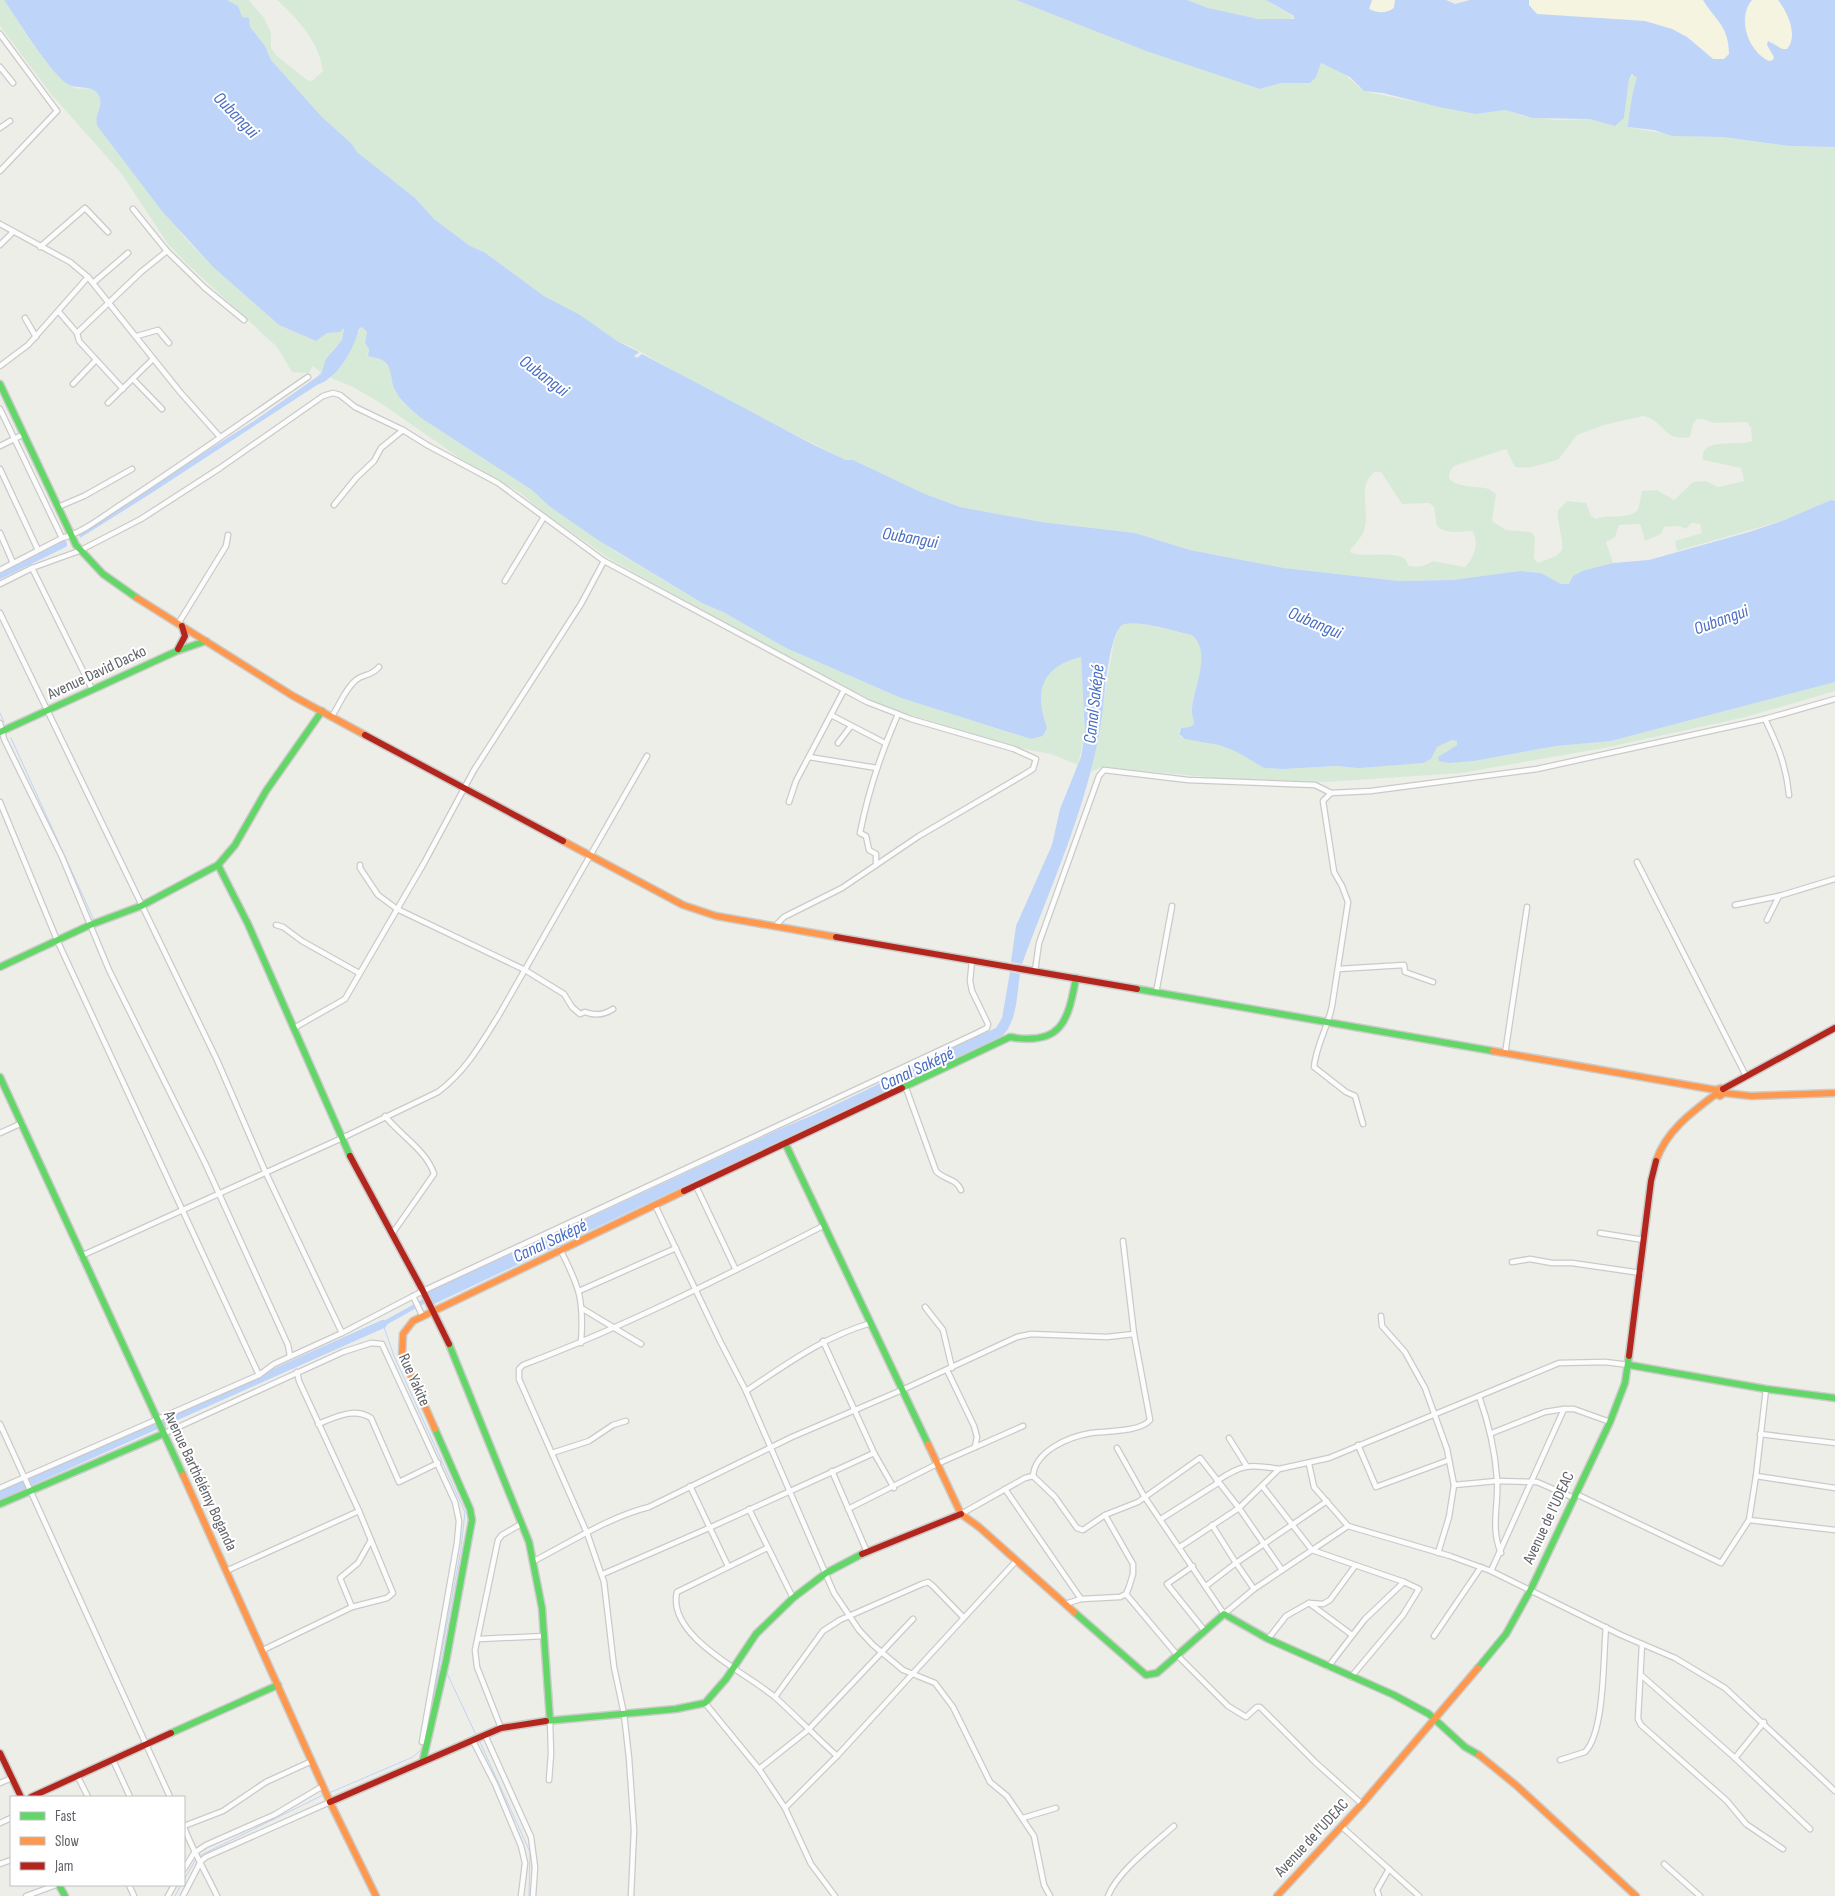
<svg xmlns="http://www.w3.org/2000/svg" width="1835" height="1896" viewBox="0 0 1835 1896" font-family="'Sofia Sans Condensed',sans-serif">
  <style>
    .green { fill: #d7ead8; fill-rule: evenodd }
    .sand { fill: #f5f4e0 }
    .water { fill: #bed4f8 }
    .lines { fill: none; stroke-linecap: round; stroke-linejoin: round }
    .stream { stroke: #bed4f8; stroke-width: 1 }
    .canal { stroke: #bed4f8; stroke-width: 4.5 }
    .river { stroke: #bed4f8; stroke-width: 8 }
    .street-casing { stroke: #cacbc9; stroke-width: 7 }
    .fast-casing { stroke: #cbcbca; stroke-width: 9 }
    .slow-casing { stroke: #cbcbca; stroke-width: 9 }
    .jam-casing { stroke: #cbcbca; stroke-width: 9 }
    .street { stroke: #fcfcfc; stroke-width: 4.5 }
    .fast { stroke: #63d668; stroke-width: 6 }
    .slow { stroke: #ff974d; stroke-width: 6 }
    .jam { stroke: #b3261e; stroke-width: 6 }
    .labels { text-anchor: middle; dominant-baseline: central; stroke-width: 4; stroke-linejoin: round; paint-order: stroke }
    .street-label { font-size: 16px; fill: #5e6167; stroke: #fff }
    .water-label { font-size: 18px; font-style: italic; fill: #4a6ec3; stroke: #fff }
  </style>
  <rect width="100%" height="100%" fill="#eeeee9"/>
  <!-- green -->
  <g class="green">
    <path d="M0,0H4C20,24 39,58 61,77C64,80 69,85 73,87C81,91 91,85 98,94C106,105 93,116 98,127L186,239L213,267L279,325L316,341L327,333L336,332L344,326L342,340L332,351L321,374L317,377L321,372L313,366L309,373L292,372L277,347L186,263L168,244L121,173L51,94L0,26Z"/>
    <path d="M227,0H249L264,18L271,33V48L276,55L307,80L312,81L323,71C319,42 298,19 277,0H1016L1146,51L1260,89L1281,83H1310L1320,63L1343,73L1360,88L1368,92L1476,114L1505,110L1524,116L1556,120L1624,118L1629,79L1634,74L1637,78C1633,87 1634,93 1633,103C1632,112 1628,118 1628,127L1680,136L1723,137L1789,146L1835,147V501L1831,500L1782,521L1677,551L1675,541L1702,533L1700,524L1691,523L1686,529L1679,526L1664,527L1661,534L1645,541L1640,524L1619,525L1615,537L1606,542L1613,563L1585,570L1569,584H1561L1541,573L1520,571L1452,580L1399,581L1284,568L1190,550L1135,533L1041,522L960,507L925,494L853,460H846L724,399L632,347L617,341L580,316L544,296L484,252L470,246L434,219L415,198L357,152L352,144L322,117L271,60L265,46L241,17L238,6ZM1643,416C1665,420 1662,442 1690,437L1693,424L1697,419H1703L1714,423L1747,422L1751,428L1752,441C1738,447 1699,436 1703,460L1741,468L1744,481L1718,487L1706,481L1693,482L1674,500L1657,490L1642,491L1638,510C1627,521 1609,513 1596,519L1591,516L1586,503L1567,501L1558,510C1557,524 1563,536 1562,550L1556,556L1538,563L1534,558L1535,537L1531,532L1506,530L1492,521L1496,494C1492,491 1490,489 1485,488C1475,486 1435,487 1454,466L1506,449L1515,467C1533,470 1541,463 1558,460L1577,435L1604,425ZM1375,472H1381L1402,504L1429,503L1434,507L1437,526C1447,535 1459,531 1472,531C1480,542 1474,558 1465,567L1433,561C1424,566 1419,568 1409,566C1407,562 1406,559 1402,557C1389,552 1366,557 1351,553L1350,550C1355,544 1361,538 1364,531C1371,512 1356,485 1375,472Z"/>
    <path d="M1187,0H1266L1294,17C1281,28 1203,9 1187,0Z"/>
    <path d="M361,327L367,332L365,343L369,349L367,354L381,359L391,370L395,391L404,404L421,418L532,490L549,506L615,551L702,603L725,613L786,648L901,698L1031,739L1043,736L1047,728C1034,691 1041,667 1081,657L1085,734L1078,765L1051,754L1014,747L905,713L877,703L809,669L613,561L544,513L519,492L461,459L379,402L353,387L331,378L348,355Z"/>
    <path d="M1126,623H1138L1193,635C1212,652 1194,687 1192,708C1192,714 1194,719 1194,724L1190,727L1181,728L1178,731L1181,737L1219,745L1235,751L1264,768L1283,769L1337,766L1350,767L1423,763L1437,747L1452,740L1457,741V745L1438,757L1457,762L1474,761L1556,746L1611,741L1835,682V691L1746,717L1609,747L1462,773L1326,782L1227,779L1102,767L1091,772L1114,641L1120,626Z"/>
  </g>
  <!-- sand -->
  <g class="sand">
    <path d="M1372,0H1395C1394,16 1379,13 1369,9Z"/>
    <path d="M1529,0H1703C1716,21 1729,26 1729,54L1724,59H1714L1687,37L1672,29L1645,21L1537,14L1529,5Z"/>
    <path d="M1752,0H1778C1787,11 1799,36 1787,49H1782L1772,41L1774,57L1772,61C1747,61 1739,16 1752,0Z"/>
  </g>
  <!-- water -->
  <g class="water">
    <path d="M4,0H227L238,6L242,17L249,18L250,27L265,46L271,60L322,117L352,144L357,152L415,198L434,219L470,246L484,252L544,296L580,315L617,341L639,352L634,356L637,358L642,354L812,444L846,460H853L925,494L960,507L1041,522L1135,533L1190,550L1284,568L1399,581L1452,580L1520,571L1541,573L1561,584H1569L1573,576L1585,570L1613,563L1649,560L1749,532L1782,521L1831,500L1835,501V682L1611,741L1556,746L1474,761L1449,763L1439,761L1438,757L1457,745V741L1452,740L1437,747L1431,759L1423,763L1359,768L1337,766L1283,769L1264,768L1235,751L1219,745L1185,739L1179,734L1181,728L1190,727L1194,724C1194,719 1191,714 1192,708C1194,687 1212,652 1192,635C1179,633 1128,616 1120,627C1109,641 1105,690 1103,708C1092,797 1053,880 1022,964L1011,962L1016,926L1052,845L1060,809L1081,757L1085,734L1081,657C1041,667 1034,691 1047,728L1043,736L1031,739L901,698L786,648L725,613L702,603L598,540L549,506L532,490L421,418C412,410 402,403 396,392C389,381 395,369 382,360C379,357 372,358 368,356L369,349L365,343L367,332L362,327L359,329C354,349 337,379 317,385L150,494L80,538L78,533L257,419L321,374L326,359L342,340L344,328L340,332L327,333L316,341L279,325L213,267L162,211L98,127C92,116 106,105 98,94C91,84 75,90 66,83C46,67 19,22 4,0Z"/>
    <path d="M1016,0H1187L1208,8L1258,19H1294V16L1266,0H1372L1369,9C1378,13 1385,14 1394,8L1395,0H1446L1455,4L1470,0H1529V5L1537,14L1645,21L1672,29L1687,37L1713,59H1724L1729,54C1729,26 1716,21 1703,0H1752C1736,19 1749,52 1769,61L1773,60L1774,57L1767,45L1768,41L1782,49H1787C1799,36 1787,11 1778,0H1835V147L1789,146L1723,137L1672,136L1654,130L1628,127C1628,120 1634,83 1637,78L1632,74L1629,79L1624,118L1615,126L1590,119L1533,118L1505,110L1476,114L1439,107L1383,93L1364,91L1350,77L1321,63L1316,77L1310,83H1281L1260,89L1146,51Z"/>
    <path d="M1010,972L1020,974C1017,993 1017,1023 1002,1036L432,1305L426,1293L782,1128C855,1099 923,1059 996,1028L1002,1018Z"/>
  </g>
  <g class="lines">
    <!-- stream -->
    <g class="stream">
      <path d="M0,713L4,722"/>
      <path d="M11,738L93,918"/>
      <path d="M383,1324L394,1356L465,1512L461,1549L428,1726"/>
      <path d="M446,1671L476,1735"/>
      <path d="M479,1740L530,1852L529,1896"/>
      <path d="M329,1793L413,1757L424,1747"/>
      <path d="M199,1856L323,1795"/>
      <path d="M184,1880L196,1859"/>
      <path d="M175,1896L181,1885"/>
    </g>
    <!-- canal -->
    <path class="canal" d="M383,1324L428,1299"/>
    <!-- river -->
    <g class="river">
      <path d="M0,575L63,544"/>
      <path d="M0,1495L383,1324"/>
    </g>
    <defs>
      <g id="street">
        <path d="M0,34L57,111L0,171"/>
        <path d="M0,67L13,83"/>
        <path d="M0,128L10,121"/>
        <path d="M133,209L167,251L205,288L244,320"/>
        <path d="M0,224L70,262L88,277L180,392L220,437"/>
        <path d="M0,245L13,232"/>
        <path d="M40,247L85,208L108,232"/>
        <path d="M93,283L128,253"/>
        <path d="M59,312L77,333L141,272L167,251"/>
        <path d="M25,318L36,337"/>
        <path d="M77,333L79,341L123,389"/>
        <path d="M137,336L158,330L169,343"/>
        <path d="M0,366L28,345L88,277"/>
        <path d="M133,379L162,409"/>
        <path d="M73,384L96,360"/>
        <path d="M108,403L153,359"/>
        <path d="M0,409L62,538"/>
        <path d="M0,446L24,434"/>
        <path d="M0,469L38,550"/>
        <path d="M334,505L356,478L374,461L381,448L403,430"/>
        <path d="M58,507L84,496L132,469"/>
        <path d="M0,533L13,563"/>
        <path d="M32,568L92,689"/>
        <path d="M0,570L62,538C85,532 108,512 128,500C189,460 248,418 308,377"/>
        <path d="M505,581L544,517"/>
        <path d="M0,584L32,568L79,551L141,519L220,468L323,396L333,393L340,395L355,407L403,430L427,445L498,483L604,561L867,702L911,719L1014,749L1036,759L1033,769L1025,774L919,836L842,888L784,917L775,926"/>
        <path d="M0,613L217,1060L265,1171L342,1333"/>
        <path d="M178,624L226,546L228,535"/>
        <path d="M831,715L885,743"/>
        <path d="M332,716C340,704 345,689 356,680C364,673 369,678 379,667"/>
        <path d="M1765,719C1778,746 1786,765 1789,795"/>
        <path d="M0,723L4,739L62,857L109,970L205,1163L288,1345L290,1356"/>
        <path d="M838,743L851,726"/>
        <path d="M809,757L877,768"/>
        <path d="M1331,793L1323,801L1334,872L1342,886L1348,902L1332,1006C1328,1027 1316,1045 1314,1067L1346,1092L1355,1096L1363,1124"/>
        <path d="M0,802L57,940L259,1375"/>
        <path d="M789,802L796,781L844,690"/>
        <path d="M1637,862L1746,1076"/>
        <path d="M360,865V868L378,895L397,909L525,970L564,994L572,1007L580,1014L585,1012C595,1016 604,1015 613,1009"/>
        <path d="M876,865V854L869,850L866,836L860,833C868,792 881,753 898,714"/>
        <path d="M1735,905L1779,896L1835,879"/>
        <path d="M1767,920L1779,896"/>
        <path d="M276,925L283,927L302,941L359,973"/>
        <path d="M1338,969L1404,965L1405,972L1433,982"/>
        <path d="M1035,971L1039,943L1099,776L1104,770L1188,780L1315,785L1331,793L1371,791L1537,769L1765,719L1835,699"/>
        <path d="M1156,993L1172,906"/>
        <path d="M294,1028L345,999L424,863L474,770L581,604L604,561"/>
        <path d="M1505,1054L1527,907"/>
        <path d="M906,1088L936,1171C944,1180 956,1178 961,1190"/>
        <path d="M385,1116C400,1135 427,1151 434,1174L392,1234"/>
        <path d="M0,1133L22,1123"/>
        <path d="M696,1186L736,1270"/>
        <path d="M655,1205L720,1341L746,1391L834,1593L859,1630L873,1645L903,1670L935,1683L953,1707L990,1782L1007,1796L1034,1836L1044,1885L1050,1896"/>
        <path d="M1600,1233L1644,1240"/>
        <path d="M560,1249C580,1288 584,1300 581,1343"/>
        <path d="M81,1256L340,1139L438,1092C465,1072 481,1044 499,1015L647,756"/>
        <path d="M1512,1262L1530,1259L1552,1263H1572L1641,1273"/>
        <path d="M579,1291L676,1248"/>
        <path d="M413,1296L422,1315"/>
        <path d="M925,1307L943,1330L952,1368"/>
        <path d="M583,1309L641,1344"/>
        <path d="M1381,1316L1382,1326L1405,1352L1425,1388L1447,1449L1454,1485L1497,1481L1537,1482L1574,1498"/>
        <path d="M823,1341L874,1453L894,1488"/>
        <path d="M947,1370L974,1426L977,1437L975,1447"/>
        <path d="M746,1391C787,1364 823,1337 871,1323"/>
        <path d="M1479,1396C1489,1424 1495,1449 1497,1479C1499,1505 1490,1528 1501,1553"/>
        <path d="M0,1424L170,1797"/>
        <path d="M318,1424C336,1417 354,1407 371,1418L399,1482L438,1463"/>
        <path d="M1492,1433L1545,1412L1564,1409"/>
        <path d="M163,1434L343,1352L371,1343L382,1344L455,1502L459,1521L457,1543L422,1742"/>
        <path d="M1760,1434L1835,1443"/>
        <path d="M1229,1438L1246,1465"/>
        <path d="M1358,1445L1376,1487L1449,1460"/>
        <path d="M1117,1448L1144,1496L1224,1614L1254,1589L1348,1526"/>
        <path d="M552,1453L589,1441L613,1425L626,1421"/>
        <path d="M1309,1464L1314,1487L1348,1526L1450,1556L1491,1571L1621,1635L1675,1658L1725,1688L1835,1791"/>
        <path d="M832,1471L867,1552"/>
        <path d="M1033,1476C1035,1451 1068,1437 1091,1433C1105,1431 1141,1432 1150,1420L1134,1334L1123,1241"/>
        <path d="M1756,1476L1835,1488"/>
        <path d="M1217,1481C1242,1464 1250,1464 1279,1469"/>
        <path d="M690,1486L728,1566"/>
        <path d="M1263,1487L1312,1550L1404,1582L1419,1589L1403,1615L1351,1677"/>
        <path d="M0,1488L259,1375L274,1364L342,1333L423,1291L977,1033L987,1028L988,1024L972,991L970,981L972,960"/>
        <path d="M1005,1489L1081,1599"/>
        <path d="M1576,1494L1721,1563L1749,1520L1756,1476L1766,1389"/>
        <path d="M749,1509L793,1598"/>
        <path d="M848,1509L937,1464L1023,1426"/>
        <path d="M961,1514L1025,1478L1033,1476L1055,1497L1077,1528L1083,1530L1105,1515L1138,1502L1200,1458L1239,1508L1282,1570"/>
        <path d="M1161,1519L1218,1483"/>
        <path d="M1749,1520L1835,1530"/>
        <path d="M1212,1525L1236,1563L1327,1501"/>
        <path d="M1180,1547L1239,1508L1279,1469L1329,1458L1559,1363L1605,1362L1629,1365"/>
        <path d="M767,1548L677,1592C666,1637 749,1674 776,1698C797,1717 816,1737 837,1756"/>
        <path d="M1438,1553L1449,1517L1454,1485"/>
        <path d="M534,1561C571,1542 609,1517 649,1507L792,1437L902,1390L1017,1337L1031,1334L1107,1337L1134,1334"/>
        <path d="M1193,1566L1167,1584L1204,1630"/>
        <path d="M226,1571L359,1511"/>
        <path d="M1491,1571L1564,1409H1574L1610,1422"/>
        <path d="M603,1574L709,1528L874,1453"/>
        <path d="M1206,1586L1236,1563L1254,1589"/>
        <path d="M1126,1594L1178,1656L1228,1706L1246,1717L1257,1707H1260L1315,1762L1362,1804"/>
        <path d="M1309,1603L1352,1635"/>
        <path d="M1065,1604L1081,1599L1120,1597L1126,1594L1129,1587L1133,1574V1564L1105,1515"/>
        <path d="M352,1607L340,1578L358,1563L371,1540"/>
        <path d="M1434,1636L1481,1567"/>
        <path d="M479,1639L544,1636"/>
        <path d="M1268,1639L1286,1616L1309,1603L1323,1604L1330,1600L1355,1566"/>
        <path d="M1642,1644L1638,1719L1641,1725L1727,1801L1746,1824L1783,1849"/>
        <path d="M263,1650L352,1607L387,1598L393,1593L359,1511L299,1381L297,1372"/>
        <path d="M1328,1667L1365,1619L1404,1582"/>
        <path d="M1641,1675L1735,1758L1810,1829"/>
        <path d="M775,1697L823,1631L840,1620L922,1584L928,1582L933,1586L963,1617"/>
        <path d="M705,1703L759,1769L785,1808L811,1864L835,1896"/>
        <path d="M501,1728L477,1667L475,1650L498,1540L502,1535L521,1524"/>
        <path d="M485,1735L531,1837L535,1867L533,1896"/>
        <path d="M473,1741L495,1784L521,1846L525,1863L521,1896"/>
        <path d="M1735,1758L1764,1722"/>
        <path d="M113,1760L130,1797"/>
        <path d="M1560,1760L1585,1752C1605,1732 1603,1657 1606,1627"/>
        <path d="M759,1769L808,1730L913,1619"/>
        <path d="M78,1777L88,1797"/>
        <path d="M549,1780L551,1754L550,1720"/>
        <path d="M0,1783L12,1778"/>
        <path d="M785,1808L837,1756L1017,1560"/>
        <path d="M1023,1818L1056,1808"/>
        <path d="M0,1823L11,1818"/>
        <path d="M184,1826L223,1811L266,1782L312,1761"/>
        <path d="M1341,1826L1419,1896"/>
        <path d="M184,1827C193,1851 206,1873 217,1896"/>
        <path d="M0,1864L11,1860"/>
        <path d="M1664,1864L1700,1896"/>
        <path d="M184,1869L194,1853L206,1845L274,1815L323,1786"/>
        <path d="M129,1885L134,1896"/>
        <path d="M26,1896L56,1885"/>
        <path d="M168,1896L174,1885"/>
        <path d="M183,1896L201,1861L206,1857L330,1802"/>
        <path d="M631,1896L634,1830L629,1758L624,1714L614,1667L604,1582L587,1533L519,1379V1369L523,1365C626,1326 725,1276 823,1226"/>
        <path d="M1108,1896C1118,1871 1154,1844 1174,1826"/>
        <path d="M1379,1896L1377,1890L1389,1869"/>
      </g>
      <g id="fast">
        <path d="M0,384L76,545L103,574L137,598"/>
        <path d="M0,732L177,651L206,641"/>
        <path d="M218,865L248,924L350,1156"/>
        <path d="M0,967L90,925L141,906L218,865L235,845L266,791L322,711"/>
        <path d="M1137,989L1493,1051"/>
        <path d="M0,1077L183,1475"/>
        <path d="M902,1088L1010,1037C1061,1046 1068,1022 1076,978"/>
        <path d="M786,1145L928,1444"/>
        <path d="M449,1344L529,1542L542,1608L550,1720"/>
        <path d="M1629,1365L1766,1389L1835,1398"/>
        <path d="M0,1504L163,1434"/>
        <path d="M1074,1612L1146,1675L1157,1673L1224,1614L1268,1639L1394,1695L1429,1714L1465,1747L1479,1755"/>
        <path d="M1478,1668L1506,1634L1531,1589L1610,1422L1625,1383L1629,1356"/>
        <path d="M546,1721L676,1709L705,1703L726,1679L756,1634L793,1598L826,1573L862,1554"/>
        <path d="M171,1733L278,1685"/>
        <path d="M423,1760L446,1661L472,1520L470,1509L435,1429"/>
        <path d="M59,1885L65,1896"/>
      </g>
      <g id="slow">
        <path d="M137,598L293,696L365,735"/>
        <path d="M563,841L683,905L716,916L836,937"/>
        <path d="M1493,1051L1716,1090L1721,1088L1724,1093"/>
        <path d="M1716,1090V1094L1720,1096L1724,1093L1751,1096L1835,1093"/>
        <path d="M1656,1161C1666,1131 1692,1112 1716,1094"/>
        <path d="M435,1429L402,1355L403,1334L413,1321L684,1191"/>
        <path d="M928,1444L961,1514L979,1527L1074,1612"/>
        <path d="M183,1475L330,1802L376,1896"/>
        <path d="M1479,1755L1517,1786L1636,1896"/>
        <path d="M1277,1896L1362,1804L1478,1668"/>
      </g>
      <g id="jam">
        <path d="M178,649L185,636L182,626"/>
        <path d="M365,735L563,841"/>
        <path d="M836,937L1137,989"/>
        <path d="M1723,1089L1835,1028"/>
        <path d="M350,1156L423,1291L449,1344"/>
        <path d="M684,1191L902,1088"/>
        <path d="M1629,1356L1651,1181L1656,1161"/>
        <path d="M862,1554L961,1514"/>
        <path d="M0,1753L21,1797"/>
        <path d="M31,1797L171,1733"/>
        <path d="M330,1802L501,1728L546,1721"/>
      </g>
    </defs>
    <!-- street casing -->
    <use href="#street" class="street-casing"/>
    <!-- fast casing -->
    <use href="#fast" class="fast-casing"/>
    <!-- slow casing -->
    <use href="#slow" class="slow-casing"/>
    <!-- jam casing -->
    <use href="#jam" class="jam-casing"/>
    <!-- street -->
    <use href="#street" class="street"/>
    <!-- fast -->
    <use href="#fast" class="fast"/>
    <!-- slow -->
    <use href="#slow" class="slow"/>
    <!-- jam -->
    <use href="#jam" class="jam"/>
  </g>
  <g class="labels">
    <!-- street labels -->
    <g class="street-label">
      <text transform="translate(97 673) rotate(-25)">Avenue David Dacko</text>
      <text transform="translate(414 1380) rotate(66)">Rue Yakite</text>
      <text transform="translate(200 1481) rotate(65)">Avenue Barthélémy Boganda</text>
      <text transform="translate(1549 1518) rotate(-65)">Avenue de I'UDEAC</text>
      <text transform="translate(1312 1838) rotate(-47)">Avenue de I'UDEAC</text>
    </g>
    <!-- water labels -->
    <g class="water-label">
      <text transform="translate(236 115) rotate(46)">Oubangui</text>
      <text transform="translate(544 376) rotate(37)">Oubangui</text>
      <text transform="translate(910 538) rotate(10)">Oubangui</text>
      <text transform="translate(1721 620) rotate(-20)">Oubangui</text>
      <text transform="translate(1315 623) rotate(23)">Oubangui</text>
      <text transform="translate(1094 704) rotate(-84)">Canal Saképé</text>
      <text transform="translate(917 1069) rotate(-25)">Canal Saképé</text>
      <text transform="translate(550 1241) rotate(-25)">Canal Saképé</text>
    </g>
  </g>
  <!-- legend -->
  <rect x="10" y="1796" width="175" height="90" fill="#ffffff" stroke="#bfc0c2"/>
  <rect x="20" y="1812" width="25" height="8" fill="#63d668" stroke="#bfc0c2"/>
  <text x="55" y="1821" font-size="15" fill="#5e6167">Fast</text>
  <rect x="20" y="1837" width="25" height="8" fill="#ff974d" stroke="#bfc0c2"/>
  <text x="55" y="1846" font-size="15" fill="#5e6167">Slow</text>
  <rect x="20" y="1862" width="25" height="8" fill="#b3261e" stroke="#bfc0c2"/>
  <text x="55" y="1871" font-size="15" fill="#5e6167">Jam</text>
</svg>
